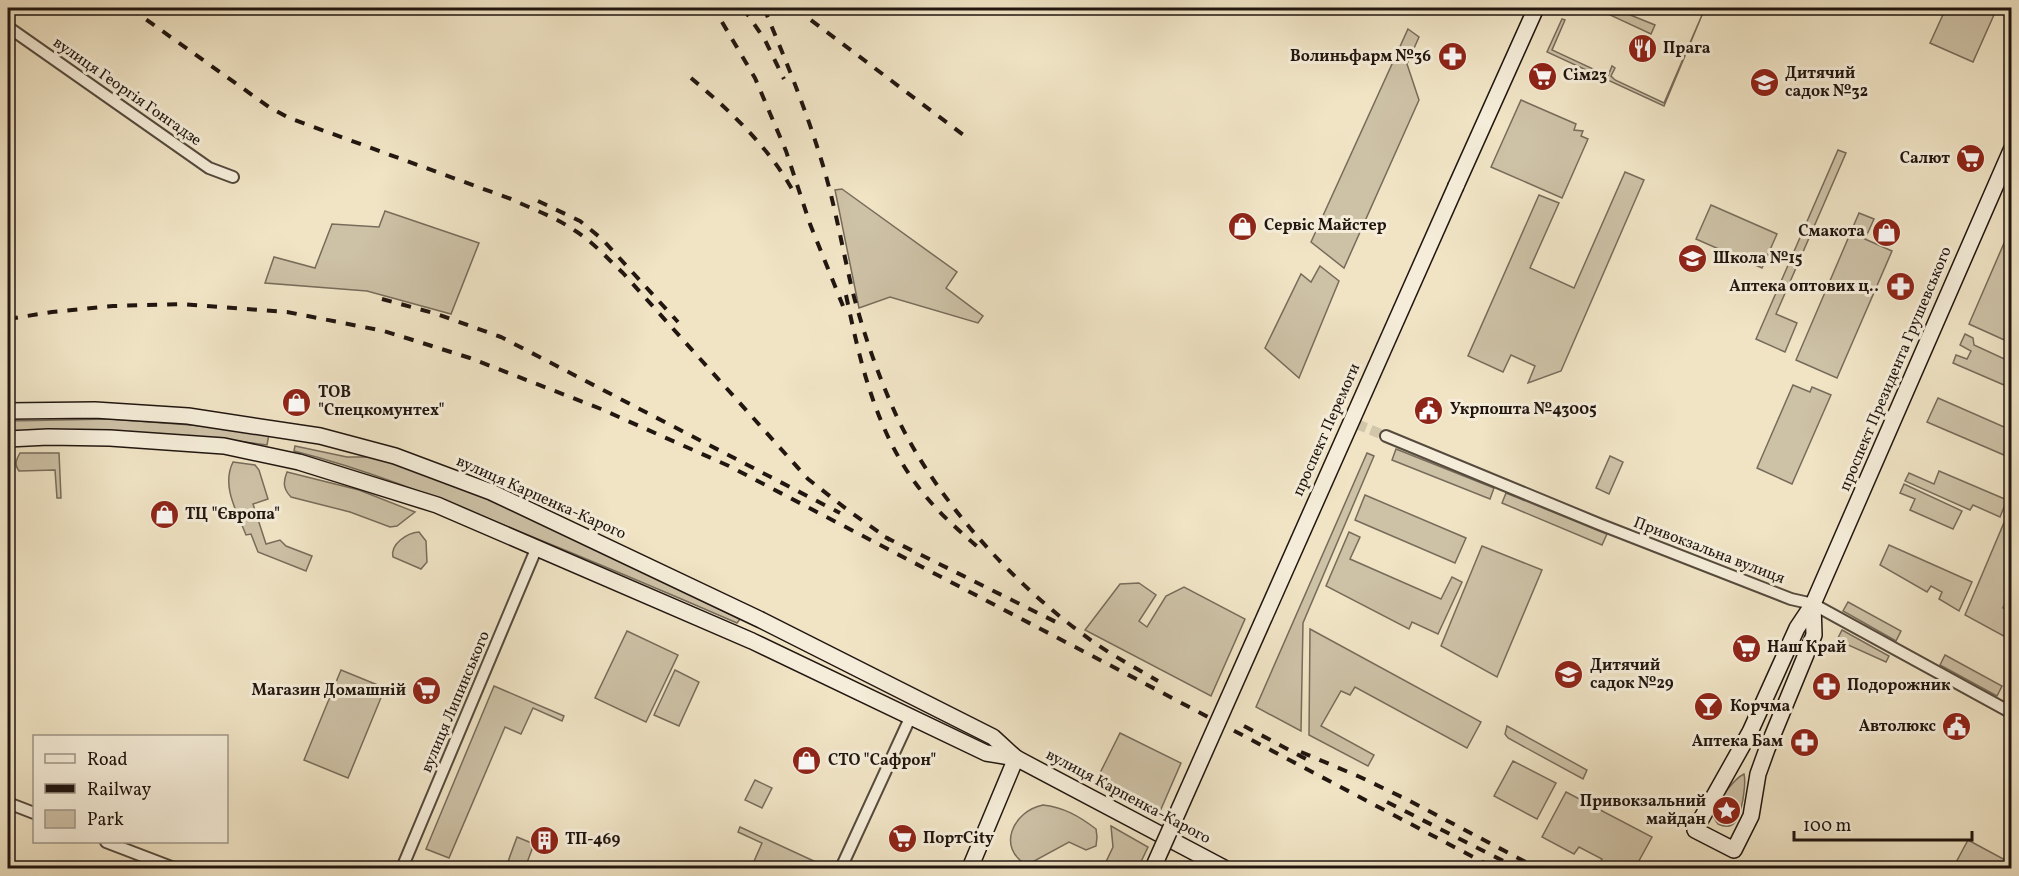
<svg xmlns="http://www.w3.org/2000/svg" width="2019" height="876" viewBox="0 0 2019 876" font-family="Vollkorn,serif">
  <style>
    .green { fill: #cdc1a6; stroke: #776c5b; stroke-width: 1.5 }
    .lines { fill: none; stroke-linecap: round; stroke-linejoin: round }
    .street-tunnel { stroke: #d1c5aa; stroke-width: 10; stroke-dasharray: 10 5; stroke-linecap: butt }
    .street-casing { stroke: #554a3d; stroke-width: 14 }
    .secondary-casing { stroke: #211610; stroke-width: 18 }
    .street { stroke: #f5edd9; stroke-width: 10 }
    .secondary { stroke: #f5edd9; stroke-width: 15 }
    .rail { stroke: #211610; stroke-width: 4; stroke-dasharray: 10 10; stroke-linecap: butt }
    .secondary-bridge-casing { stroke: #211610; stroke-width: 18; stroke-linecap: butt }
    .secondary-bridge { stroke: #f5edd9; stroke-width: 15 }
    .labels { text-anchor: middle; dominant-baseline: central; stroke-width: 6; stroke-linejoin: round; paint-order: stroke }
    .poi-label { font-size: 16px; font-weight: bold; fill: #211610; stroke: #f5edd9; text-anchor: start }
    .street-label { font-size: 16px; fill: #211610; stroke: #f5edd9 }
  </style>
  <rect width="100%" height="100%" fill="#f0e4c5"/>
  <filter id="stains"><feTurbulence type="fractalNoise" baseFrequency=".00333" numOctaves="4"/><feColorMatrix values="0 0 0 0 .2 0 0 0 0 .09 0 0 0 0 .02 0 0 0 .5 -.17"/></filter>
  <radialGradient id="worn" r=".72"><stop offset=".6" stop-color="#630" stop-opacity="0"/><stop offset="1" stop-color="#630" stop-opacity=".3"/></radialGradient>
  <!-- green -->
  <g class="green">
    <path d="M1613,8L1655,25L1651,34L1610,15Z"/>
    <path d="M1705,8L1664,106L1547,52L1562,19L1565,20L1552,50L1608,76L1612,66L1615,68L1611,76L1615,80L1664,103Z"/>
    <path d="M1946,8H1997L1973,62L1930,43Z"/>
    <path d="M1408,29L1419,37L1407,64L1419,100L1344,268L1311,242Z"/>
    <path d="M1521,100L1576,124L1574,130L1583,131L1581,136L1588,139L1562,198L1491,167Z"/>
    <path d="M1838,150L1846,153L1776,314L1797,323L1785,352L1756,339Z"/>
    <path d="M1625,172L1644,180L1561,371L1528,383L1535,366L1511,355L1503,372L1468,356L1539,195L1559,203L1530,268L1574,288Z"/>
    <path d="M842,189L957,272L946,288L983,316L978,323L890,297L859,308L835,190Z"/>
    <path d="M1711,205L1777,234L1762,268L1696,239Z"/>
    <path d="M385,211L479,243L451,314L367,291L265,283L274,257L315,268L332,224L379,227Z"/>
    <path d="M1859,213L1874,219L1865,239L1892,251L1837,378L1796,360Z"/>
    <path d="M2011,227V343L1969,324Z"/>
    <path d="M1320,266L1339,281L1299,378L1265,348L1301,274L1311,282Z"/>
    <path d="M1965,334L1973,338L1974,345L2011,362V388L1953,363L1956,355L1967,359L1971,351L1960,345Z"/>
    <path d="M1793,385L1810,392L1812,387L1831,395L1792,484L1757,468Z"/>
    <path d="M1938,398L2011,430V458L1927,422Z"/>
    <path d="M110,419L231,428L269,434L267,445L228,440L8,433V421Z"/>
    <path d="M295,446L347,457H375L489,497L740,619L737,623C659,589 580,556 501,524C433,496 365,469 294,451Z"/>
    <path d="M1396,449L1494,488L1490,499L1392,460Z"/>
    <path d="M20,453H59L61,498H57L55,470L19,471C14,464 16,460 20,453Z"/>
    <path d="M1367,453L1374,456L1303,623L1301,731L1256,707Z"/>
    <path d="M1610,456L1623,462L1609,494L1596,488Z"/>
    <path d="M233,462L255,465L259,470L268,499L253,504L266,544L280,540L286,546L312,556L306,571L258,552L251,534L246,535C237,512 221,486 233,462Z"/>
    <path d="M1939,471L2007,500L2000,517L1973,505L1970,510L1905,481L1909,473L1934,484Z"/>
    <path d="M287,472L359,490L415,512L397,526L390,527L350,512L291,497C283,489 283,482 287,472Z"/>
    <path d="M1904,484L1962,511L1953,529L1910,510L1915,499L1900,493Z"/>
    <path d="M1506,493L1607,534L1602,545L1502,503Z"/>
    <path d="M1365,495L1466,538L1455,563L1355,520Z"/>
    <path d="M2011,506L2012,559L2010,563L2011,564V589L2003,608L2011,612V640L1965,615Z"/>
    <path d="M419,532L426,541L427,562L421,569L393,557C390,544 407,533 419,532Z"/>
    <path d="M1349,532L1360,537L1350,559L1441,599L1452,577L1462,582L1438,634L1412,622L1409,629L1326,586Z"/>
    <path d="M1889,545L1972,582L1959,611L1939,599L1942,592L1931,586L1927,592L1880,565Z"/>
    <path d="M1482,546L1542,570L1497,677L1441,646Z"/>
    <path d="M1139,583L1156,595L1139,621L1147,627L1166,596L1184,587L1245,619L1211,696L1085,630L1120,584Z"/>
    <path d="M1848,602L1901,631L1896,641L1843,611Z"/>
    <path d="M1310,629L1481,722L1467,748L1355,687L1350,695L1341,691L1321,726L1374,755L1368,766L1309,735Z"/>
    <path d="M1842,630L1889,656L1886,662L1837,640Z"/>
    <path d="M627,631L678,655L646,722L595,698Z"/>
    <path d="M1945,655L2002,686L1997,696L1940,665Z"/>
    <path d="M341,670L385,688L348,778L304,760Z"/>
    <path d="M675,670L699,682L679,726L654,715Z"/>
    <path d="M494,686L564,716L562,721L533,708L521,734L505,727L449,858L426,849Z"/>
    <path d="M1507,726L1587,770L1583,779L1508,738L1505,734Z"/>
    <path d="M1120,733L1181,763L1158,816L1096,781Z"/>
    <path d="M1513,761L1556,783L1537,819L1494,796Z"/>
    <path d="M1744,774C1746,783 1744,790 1743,799C1740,813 1737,833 1718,824C1716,821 1714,819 1713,815C1713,805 1735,778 1744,774Z"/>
    <path d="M755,780L772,788L762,808L745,800Z"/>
    <path d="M1566,792L1652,837L1635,868H1603L1598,866L1602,859L1579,847L1574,854L1542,837Z"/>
    <path d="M1043,805C1063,807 1079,816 1096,829L1097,837L1096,846L1086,850L1069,842L1027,865C996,848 1013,811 1043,805Z"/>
    <path d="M1111,826L1148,847L1138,868H1103L1113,847Z"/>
    <path d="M740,827L829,868H751L762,843L738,832Z"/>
    <path d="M517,837L534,844L525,868L506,867Z"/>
    <path d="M1968,840L2009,862L2006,868H1953Z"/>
  </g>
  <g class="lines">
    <!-- street-tunnel -->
    <path class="street-tunnel" d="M1329,413L1386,436"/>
    <defs>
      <g id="street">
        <path d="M8,27L209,168L233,177"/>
        <path d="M1386,436L1599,524L1791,599L1813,604L2012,713"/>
        <path d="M8,803L34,813"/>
        <path d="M106,842L174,868"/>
        <path d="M402,868L537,547"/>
        <path d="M841,868L911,716"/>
      </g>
      <g id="secondary">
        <path d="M1456,186L1536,8"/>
        <path d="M8,411L95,410L188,416L320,436L395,456L491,492L761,620L993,737L1016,758L1224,868"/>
        <path d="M8,439L48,437L110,438L224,446L299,462L437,505L752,641L986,753L1016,758"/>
        <path d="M1813,604L1814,635L1767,749L1758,774L1751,816L1734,850L1695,830L1750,732L1797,628L1813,604L2012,148"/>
        <path d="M970,868L1016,758"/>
      </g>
    </defs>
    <!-- street casing -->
    <use href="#street" class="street-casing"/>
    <!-- secondary casing -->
    <use href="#secondary" class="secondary-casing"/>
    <!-- street -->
    <use href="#street" class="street"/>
    <!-- secondary -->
    <use href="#secondary" class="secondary"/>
    <!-- rail -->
    <g class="rail">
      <path d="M130,8L269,107L289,118L511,199C532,209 555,217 574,230C592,241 607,258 623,273L808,479L849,511L890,540"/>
      <path d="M743,8L765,40L784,79"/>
      <path d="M764,8C786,61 808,114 824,169C836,210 843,252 853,293C864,335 879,378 897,417C938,503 1015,586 1092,641C1113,656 1136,668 1158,681"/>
      <path d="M795,8L966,137"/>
      <path d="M722,22L755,78L786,151L810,224L843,306"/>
      <path d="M691,78C729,110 769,147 793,191"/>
      <path d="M538,201L580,221L602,239L678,322"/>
      <path d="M846,295C861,367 878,441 928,499C944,518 963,534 981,550"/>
      <path d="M382,299L437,314L501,337L840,513"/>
      <path d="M8,319L52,312L113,306L182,304L287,312L384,331L470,358L601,409L729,466L1121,671L1494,868"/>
      <path d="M885,537L1062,625"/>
      <path d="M1244,726L1308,760"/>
      <path d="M1301,752L1360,777L1408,800L1537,868"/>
      <path d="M1387,802L1517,868"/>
    </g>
    <defs>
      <path id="secondary-bridge" d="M1153,868L1456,186"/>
    </defs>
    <!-- secondary-bridge casing -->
    <use href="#secondary-bridge" class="secondary-bridge-casing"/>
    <!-- secondary-bridge -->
    <use href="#secondary-bridge" class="secondary-bridge"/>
  </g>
  <!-- icons -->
  <defs>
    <symbol id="restaurant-disc" viewBox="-11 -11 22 22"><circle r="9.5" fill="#8f2418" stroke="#f5edd9"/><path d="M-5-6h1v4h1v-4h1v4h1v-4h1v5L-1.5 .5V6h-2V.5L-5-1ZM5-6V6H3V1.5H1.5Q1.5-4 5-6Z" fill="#fff"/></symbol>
    <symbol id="pharmacy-disc" viewBox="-11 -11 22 22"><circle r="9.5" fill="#8f2418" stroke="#f5edd9"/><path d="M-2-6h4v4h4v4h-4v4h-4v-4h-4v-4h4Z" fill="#fff"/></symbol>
    <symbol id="supermarket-disc" viewBox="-11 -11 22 22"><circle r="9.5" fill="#8f2418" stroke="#f5edd9"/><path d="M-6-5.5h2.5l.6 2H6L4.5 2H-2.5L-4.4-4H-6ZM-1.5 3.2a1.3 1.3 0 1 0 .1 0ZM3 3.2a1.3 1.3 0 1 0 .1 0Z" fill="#fff"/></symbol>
    <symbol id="school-disc" viewBox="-11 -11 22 22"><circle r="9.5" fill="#8f2418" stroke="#f5edd9"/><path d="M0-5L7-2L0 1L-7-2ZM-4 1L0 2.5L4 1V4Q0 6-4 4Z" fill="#fff"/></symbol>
    <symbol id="shop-disc" viewBox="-11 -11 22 22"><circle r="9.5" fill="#8f2418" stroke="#f5edd9"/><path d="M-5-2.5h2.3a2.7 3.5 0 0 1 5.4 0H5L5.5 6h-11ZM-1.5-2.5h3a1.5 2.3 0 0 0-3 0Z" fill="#fff"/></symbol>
    <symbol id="civic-disc" viewBox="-11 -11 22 22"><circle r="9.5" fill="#8f2418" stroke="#f5edd9"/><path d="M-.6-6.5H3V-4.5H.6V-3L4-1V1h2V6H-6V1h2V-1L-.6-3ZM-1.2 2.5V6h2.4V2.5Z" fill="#fff"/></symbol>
    <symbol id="bar-disc" viewBox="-11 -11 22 22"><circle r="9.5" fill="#8f2418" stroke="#f5edd9"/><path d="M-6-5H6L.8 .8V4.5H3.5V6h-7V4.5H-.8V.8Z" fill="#fff"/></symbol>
    <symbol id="sight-disc" viewBox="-11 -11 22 22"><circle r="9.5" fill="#8f2418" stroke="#f5edd9"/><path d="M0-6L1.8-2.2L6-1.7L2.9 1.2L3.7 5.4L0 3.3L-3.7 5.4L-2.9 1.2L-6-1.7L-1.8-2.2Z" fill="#fff"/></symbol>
    <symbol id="building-disc" viewBox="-11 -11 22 22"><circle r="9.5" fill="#8f2418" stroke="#f5edd9"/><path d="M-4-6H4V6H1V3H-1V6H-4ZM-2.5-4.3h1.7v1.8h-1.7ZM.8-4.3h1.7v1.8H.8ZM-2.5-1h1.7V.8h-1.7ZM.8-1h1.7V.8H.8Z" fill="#fff"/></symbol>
  </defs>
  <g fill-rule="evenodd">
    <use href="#restaurant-disc" x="1626" y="32" width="33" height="33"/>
    <use href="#pharmacy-disc" x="1436" y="40" width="33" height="33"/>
    <use href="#supermarket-disc" x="1526" y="60" width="33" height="33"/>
    <use href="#school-disc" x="1748" y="66" width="33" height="33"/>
    <use href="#supermarket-disc" x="1954" y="142" width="33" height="33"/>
    <use href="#shop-disc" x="1226" y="210" width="33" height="33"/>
    <use href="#shop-disc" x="1870" y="216" width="33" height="33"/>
    <use href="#school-disc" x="1676" y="242" width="33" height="33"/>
    <use href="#pharmacy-disc" x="1884" y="270" width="33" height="33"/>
    <use href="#shop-disc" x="280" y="386" width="33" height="33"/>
    <use href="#civic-disc" x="1412" y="394" width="33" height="33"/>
    <use href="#shop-disc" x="148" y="498" width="33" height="33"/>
    <use href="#supermarket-disc" x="1730" y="632" width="33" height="33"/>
    <use href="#school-disc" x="1552" y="658" width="33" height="33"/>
    <use href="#pharmacy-disc" x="1810" y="670" width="33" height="33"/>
    <use href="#supermarket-disc" x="410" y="674" width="33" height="33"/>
    <use href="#bar-disc" x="1692" y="690" width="33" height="33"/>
    <use href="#civic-disc" x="1940" y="710" width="33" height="33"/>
    <use href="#pharmacy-disc" x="1788" y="726" width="33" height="33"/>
    <use href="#shop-disc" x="790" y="744" width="33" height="33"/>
    <use href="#sight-disc" x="1710" y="794" width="33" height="33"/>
    <use href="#supermarket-disc" x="886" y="822" width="33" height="33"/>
    <use href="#building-disc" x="528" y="824" width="33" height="33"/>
  </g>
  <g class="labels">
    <!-- poi labels -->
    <g class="poi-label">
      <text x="1663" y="49">Прага</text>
      <text x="1431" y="57" text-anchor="end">Волиньфарм №36</text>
      <text x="1785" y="74">Дитячий<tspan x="1785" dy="18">садок №32</tspan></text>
      <text x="1563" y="76">Сім23</text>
      <text x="1950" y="159" text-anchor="end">Салют</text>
      <text x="1264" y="226">Сервіс Майстер</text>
      <text x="1865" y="232" text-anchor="end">Смакота</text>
      <text x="1713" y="259">Школа №15</text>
      <text x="1879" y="287" text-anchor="end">Аптека оптових ц‥</text>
      <text x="318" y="393">ТОВ<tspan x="318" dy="18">"Спецкомунтех"</tspan></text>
      <text x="1450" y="410">Укрпошта №43005</text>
      <text x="185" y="515">ТЦ "Європа"</text>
      <text x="1767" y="648">Наш Край</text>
      <text x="1590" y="666">Дитячий<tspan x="1590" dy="18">садок №29</tspan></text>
      <text x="1847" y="686">Подорожник</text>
      <text x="406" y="691" text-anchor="end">Магазин Домашній</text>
      <text x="1730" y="707">Корчма</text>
      <text x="1936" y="727" text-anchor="end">Автолюкс</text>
      <text x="1783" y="742" text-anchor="end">Аптека Бам</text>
      <text x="828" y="761">СТО "Сафрон"</text>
      <text x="1706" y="802" text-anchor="end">Привокзальний<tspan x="1706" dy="18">майдан</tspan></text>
      <text x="923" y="839">ПортCity</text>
      <text x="565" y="840">ТП-469</text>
    </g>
    <!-- street labels -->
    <g class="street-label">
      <text transform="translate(127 92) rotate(35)">вулиця Георгія Гонгадзе</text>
      <text transform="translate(1896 369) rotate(-67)">проспект Президента Грушевського</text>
      <text transform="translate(1327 430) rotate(-66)">проспект Перемоги</text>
      <text transform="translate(541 498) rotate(24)">вулиця Карпенка-Карого</text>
      <text transform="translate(1709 551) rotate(21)">Привокзальна вулиця</text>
      <text transform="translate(456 702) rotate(-67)">вулиця Липинського</text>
      <text transform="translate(1128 797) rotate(28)">вулиця Карпенка-Карого</text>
    </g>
  </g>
  <!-- margin -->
  <rect width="2019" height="876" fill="none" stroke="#f0e4c5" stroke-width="30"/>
  <rect x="9" y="9" width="2001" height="858" fill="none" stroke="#211610" stroke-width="3"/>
  <rect x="15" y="15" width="1989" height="846" fill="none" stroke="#211610" stroke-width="1.5"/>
  <!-- legend -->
  <rect x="33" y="735" width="195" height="108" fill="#f5edd9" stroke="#a09789" stroke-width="1.5"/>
  <rect x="45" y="754" width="30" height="9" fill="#f5edd9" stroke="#a09789" stroke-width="1.5"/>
  <text x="87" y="765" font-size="18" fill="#211610">Road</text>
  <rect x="45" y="784" width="30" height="9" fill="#211610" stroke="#a09789" stroke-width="1.5"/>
  <text x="87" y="795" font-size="18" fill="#211610">Railway</text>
  <rect x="45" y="810" width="30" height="18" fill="#cdc1a6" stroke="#a09789" stroke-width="1.5"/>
  <text x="87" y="825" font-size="18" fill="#211610">Park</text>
  <!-- scale -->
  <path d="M1794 831v9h178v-9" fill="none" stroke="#211610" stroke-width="3"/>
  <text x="1803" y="831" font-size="18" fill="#211610" stroke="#f5edd9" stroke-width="4.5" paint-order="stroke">100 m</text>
  <rect width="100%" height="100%" filter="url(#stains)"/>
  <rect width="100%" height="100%" fill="url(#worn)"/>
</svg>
